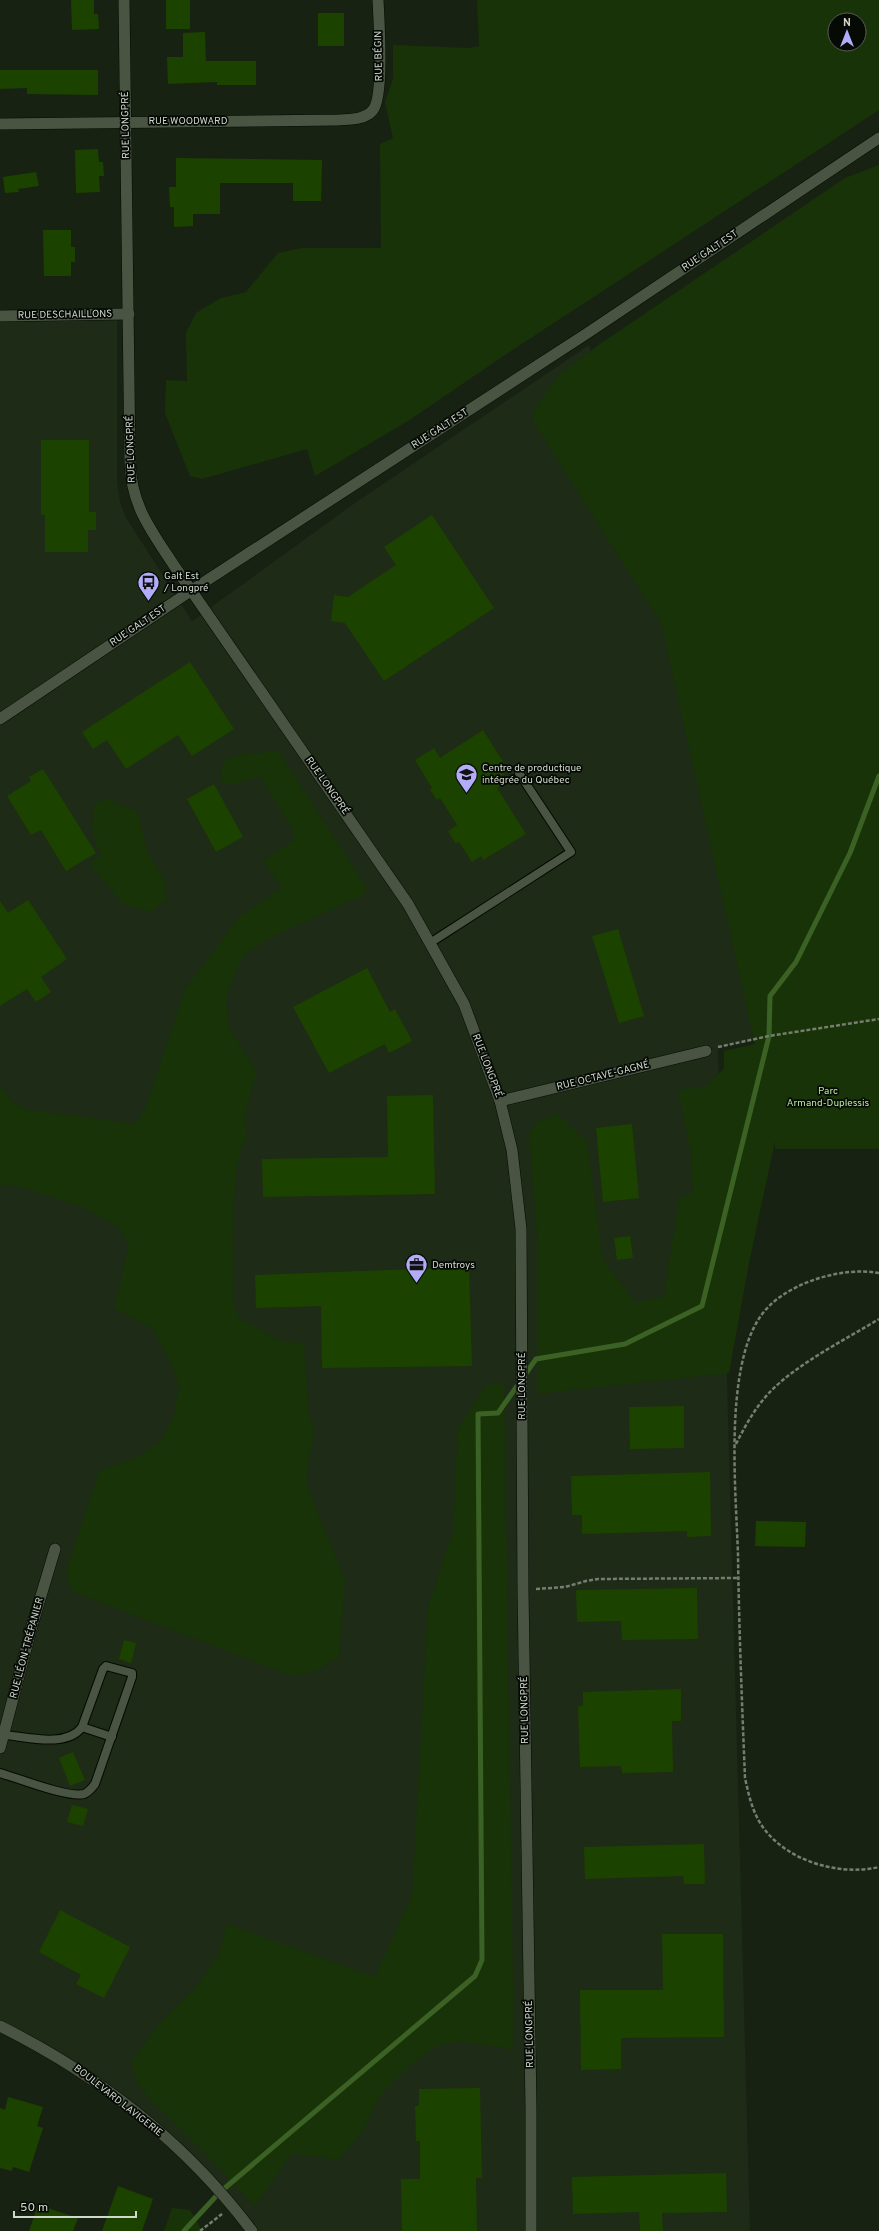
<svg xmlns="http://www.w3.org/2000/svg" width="879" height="2231" viewBox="0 0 879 2231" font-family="Overpass,sans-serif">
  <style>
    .built { fill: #1e2b17 }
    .green { fill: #193308; fill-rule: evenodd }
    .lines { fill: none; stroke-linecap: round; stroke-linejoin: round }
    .stream { stroke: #3b6224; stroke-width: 5 }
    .building { fill: #1c4200 }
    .service-casing { stroke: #040b02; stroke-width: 10 }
    .minor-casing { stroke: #040b02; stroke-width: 12 }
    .tertiary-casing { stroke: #040b02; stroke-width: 12 }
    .path { stroke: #757e71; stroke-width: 2.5; stroke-dasharray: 4 2; stroke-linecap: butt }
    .service { stroke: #495443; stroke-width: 8 }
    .minor { stroke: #495443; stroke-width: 11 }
    .tertiary { stroke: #495443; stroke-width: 11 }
    .labels { text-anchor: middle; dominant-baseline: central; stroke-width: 3.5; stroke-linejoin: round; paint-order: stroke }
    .street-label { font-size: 10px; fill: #d0d7cd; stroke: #060a05 }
    .poi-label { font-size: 10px; fill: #d0d7cd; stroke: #060a05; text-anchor: start }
    .park-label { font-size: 10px; fill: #b1ec93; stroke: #060a05 }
  </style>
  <rect width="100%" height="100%" fill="#182213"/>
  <!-- built -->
  <path class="built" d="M117,317V482L120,502L125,516L192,621L355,503L589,345L769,1036L718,1048L750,2231H252L142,2116L0,2026V320Z"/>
  <!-- green -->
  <g class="green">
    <path d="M477,0H879V110L499,359L408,421L315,476L307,449L202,479L190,476L165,413L166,380L187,381L186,333L196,313L221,298L246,292L278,253L302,248H381L380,144L393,138L385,102L393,79V45L469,48L479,46ZM835,20H859V44H835Z"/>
    <path d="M879,165V1149H775V1141L749,1263L729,1373L537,1394V1237L529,1134L537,1122L557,1114L587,1141L603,1260L636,1303L664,1296L679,1199L693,1192L690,1148L678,1090L706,1087L724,1068V1051L755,1044L661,623L534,423L533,412L560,374L600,344L845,178Z"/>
    <path d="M278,751L367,888L364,895L265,940L245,955L232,979L226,1001L228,1026L257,1072L245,1114L247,1138C229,1161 233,1268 233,1302L239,1318L281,1341L304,1343L308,1409L314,1429L306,1477L311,1497L345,1580L339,1657L316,1671L292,1676L73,1592L66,1573L98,1473L106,1468L135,1458L161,1441L174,1416L179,1387L173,1367L153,1329L114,1308L129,1245L119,1228L83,1207L21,1187L0,1185V1085L12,1102L28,1110L135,1124L144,1112L184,991L239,917L282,888L263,861L294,840V832L260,776L231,785L220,781L223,761L237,755Z"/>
    <path d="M108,799L138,812L147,851L164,879L167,899L150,912L124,904L95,871L90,862L102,855C89,833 92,826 95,802Z"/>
    <path d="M504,1383L514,2050L460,2041L435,2047L410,2065L382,2093L363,2130L339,2160L292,2153L255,2206L200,2148L150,2099L137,2083L132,2061L159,2024L195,1988L219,1955L227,1924L375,1977L412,1896L428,1608L453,1531L458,1429L486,1385Z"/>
    <path d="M172,2208L190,2210L202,2231H164Z"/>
  </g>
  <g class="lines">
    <!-- stream -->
    <path class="stream" d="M184,2231L219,2193L475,1976L482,1960L478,1414L498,1413L536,1359L625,1344L702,1306L769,1036L770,996L796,962L850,853L879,776"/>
  </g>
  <!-- building -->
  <g class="building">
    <path d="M71,0H94V14H98L99,29L72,30Z"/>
    <rect x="166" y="0" width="24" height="29"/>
    <rect x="318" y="13" width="26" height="33"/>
    <path d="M205,32L206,61H256V85H217V82L168,84L167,57H183V33Z"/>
    <path d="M0,70H98V95L27,94V88L0,89Z"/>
    <path d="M98,149L99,162H103L104,176H99L100,192L76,193L75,150Z"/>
    <path d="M176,158L322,160L321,201H293V183H220V214H193V226L174,227V207H170L169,187H176Z"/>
    <path d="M36,172L39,186L18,189L19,192L5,193L3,177Z"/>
    <path d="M43,230H71V247H75V262H71V276H44Z"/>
    <path d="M41,440H89V512H96V530H88V552H45V515H41Z"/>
    <path d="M432,515L494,608L384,681L345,623L331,621L334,595L348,597L396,565L384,547Z"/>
    <path d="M190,662L234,729L192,756L178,735L126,769L107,740L93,749L82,732Z"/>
    <path d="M483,730L509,771L501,776L505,783L497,788L526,834L483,860L481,856L472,862L459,842L456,844L448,831L457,825L440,798L437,800L430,790L432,788L415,760L434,748L440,758Z"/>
    <path d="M43,769L96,853L66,871L41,830L31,835L7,796L31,781L29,777Z"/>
    <path d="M214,784L243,837L216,852L187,799Z"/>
    <path d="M28,900L67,959L41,977L51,992L36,1002L27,989L0,1006V901L8,913Z"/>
    <path d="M618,929L644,1016L619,1023L592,936Z"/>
    <path d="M367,968L390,1012L395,1009L412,1041L389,1053L385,1044L329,1073L293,1007Z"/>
    <path d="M433,1095L435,1194L263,1197L262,1159L388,1157L387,1096Z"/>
    <path d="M632,1124L639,1198L603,1202L596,1128Z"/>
    <path d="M630,1236L633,1258L617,1260L614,1238Z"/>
    <path d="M469,1267L472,1366L322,1368L321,1306L256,1308L255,1275Z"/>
    <path d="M684,1406V1448L630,1449L629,1407Z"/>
    <path d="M710,1472L711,1536L687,1537V1531L582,1534V1515H572L571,1476Z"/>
    <path d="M756,1521L806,1522L805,1547L755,1546Z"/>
    <path d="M697,1588L698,1639L622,1640L621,1621L577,1622L576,1590Z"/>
    <path d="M124,1640L136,1643L131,1663L119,1659Z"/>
    <path d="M681,1689V1721H672L673,1772L622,1773L621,1766L580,1767L578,1706H583V1692Z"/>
    <path d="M73,1752L85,1780L70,1786L59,1758Z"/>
    <path d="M72,1805L88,1809L83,1826L67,1822Z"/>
    <path d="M704,1844L705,1884H684L683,1876L585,1879L584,1847Z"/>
    <path d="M60,1910L130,1947L104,1998L76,1984L81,1975L39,1952Z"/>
    <path d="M662,1934H723L724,2037L621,2038V2069L581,2070L580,1990H663Z"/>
    <path d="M480,2088L482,2178H476L477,2231H402L401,2179H420V2141H416L415,2106H419V2089Z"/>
    <path d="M8,2097L43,2107L37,2126L43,2128L29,2172L13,2167L12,2171L0,2168V2108L5,2110Z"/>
    <path d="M726,2173L727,2212L662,2213L663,2231H640L639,2212L573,2214L572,2177Z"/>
    <path d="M118,2186L153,2199L142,2231H102Z"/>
    <path d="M38,2205L78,2218L73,2231H29Z"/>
  </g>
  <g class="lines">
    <defs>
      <g id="service">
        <path d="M430,943L571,852L519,773"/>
        <path d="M82,1727L112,1737"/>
        <path d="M0,1773C18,1778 67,1798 84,1794C89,1792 92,1788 95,1784L132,1677V1673L106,1666L103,1669L82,1727C67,1748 27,1737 5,1735"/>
      </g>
      <g id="minor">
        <path d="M124,0L130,461C131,506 151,530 175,567L408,904L464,1004L500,1101L512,1150L521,1229L523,1590L531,2109V2231"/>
        <path d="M0,124L338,120C350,119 365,120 373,110C384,97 379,20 378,0"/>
        <path d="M0,316L129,314"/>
        <path d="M500,1101L706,1051"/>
        <path d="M0,1748L32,1626L55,1549"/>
      </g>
      <g id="tertiary">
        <path d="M0,719L192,590L586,334L879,138"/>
        <path d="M0,2026C98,2075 186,2143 252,2231"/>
      </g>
    </defs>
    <!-- service casing -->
    <use href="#service" class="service-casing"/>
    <!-- minor casing -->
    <use href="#minor" class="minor-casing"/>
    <!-- tertiary casing -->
    <use href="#tertiary" class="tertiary-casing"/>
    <!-- path -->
    <g class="path">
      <path d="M718,1047L769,1036L879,1019"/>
      <path d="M879,1273C841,1266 782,1284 760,1317C724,1370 736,1492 738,1555C739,1629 742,1704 745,1778C749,1796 753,1815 765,1830C790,1862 840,1876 879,1867"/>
      <path d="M736,1444C745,1426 755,1408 769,1393C795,1365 846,1339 879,1319"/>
      <path d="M536,1589L565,1587L586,1581L598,1579L738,1578"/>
      <path d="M200,2231L222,2214"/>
    </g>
    <!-- service -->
    <use href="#service" class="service"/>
    <!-- minor -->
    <use href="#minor" class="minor"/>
    <!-- tertiary -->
    <use href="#tertiary" class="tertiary"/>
  </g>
  <!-- icons -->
  <defs>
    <symbol id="bus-pin" viewBox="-11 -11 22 30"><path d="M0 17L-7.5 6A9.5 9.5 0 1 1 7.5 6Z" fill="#b1adfa" stroke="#060a05"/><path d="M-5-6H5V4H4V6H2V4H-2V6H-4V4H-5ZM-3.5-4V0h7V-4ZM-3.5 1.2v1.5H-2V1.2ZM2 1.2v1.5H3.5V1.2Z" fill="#111"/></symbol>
    <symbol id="school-pin" viewBox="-11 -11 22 30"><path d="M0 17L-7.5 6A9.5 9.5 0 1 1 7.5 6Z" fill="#b1adfa" stroke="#060a05"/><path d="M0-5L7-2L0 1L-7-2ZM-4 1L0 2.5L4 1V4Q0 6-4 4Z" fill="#111"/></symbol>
    <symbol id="office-pin" viewBox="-11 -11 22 30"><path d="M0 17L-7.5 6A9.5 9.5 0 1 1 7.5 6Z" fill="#b1adfa" stroke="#060a05"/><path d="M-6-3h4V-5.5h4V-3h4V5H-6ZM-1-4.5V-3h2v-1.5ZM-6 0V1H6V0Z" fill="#111"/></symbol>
  </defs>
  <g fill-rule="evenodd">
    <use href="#bus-pin" x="136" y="570" width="25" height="34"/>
    <use href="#school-pin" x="454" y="762" width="25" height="34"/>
    <use href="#office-pin" x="404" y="1252" width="25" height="34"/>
  </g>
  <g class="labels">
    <!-- street labels -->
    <g class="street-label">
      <text transform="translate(379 56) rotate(-91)">RUE BÉGIN</text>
      <text x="188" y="121">RUE WOODWARD</text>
      <text transform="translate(126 125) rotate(-91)">RUE LONGPRÉ</text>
      <text transform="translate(710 251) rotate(-34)">RUE GALT EST</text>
      <text transform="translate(65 315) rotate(-1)">RUE DESCHAILLONS</text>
      <text transform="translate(440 429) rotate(-33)">RUE GALT EST</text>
      <text transform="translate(131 449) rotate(-92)">RUE LONGPRÉ</text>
      <text transform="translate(138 626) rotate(-34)">RUE GALT EST</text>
      <text transform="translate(327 786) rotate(55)">RUE LONGPRÉ</text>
      <text transform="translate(487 1066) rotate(69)">RUE LONGPRÉ</text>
      <text transform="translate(603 1076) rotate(-14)">RUE OCTAVE-GAGNÉ</text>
      <text transform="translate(522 1386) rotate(-90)">RUE LONGPRÉ</text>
      <text transform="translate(27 1648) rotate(-75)">RUE LÉON-TRÉPANIER</text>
      <text transform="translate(525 1710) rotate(-91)">RUE LONGPRÉ</text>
      <text transform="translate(530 2034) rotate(-91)">RUE LONGPRÉ</text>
      <text transform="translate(118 2101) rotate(38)">BOULEVARD LAVIGERIE</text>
    </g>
    <!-- poi labels -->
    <g class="poi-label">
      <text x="164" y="576">Galt Est<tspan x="164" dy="12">/ Longpré</tspan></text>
      <text x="482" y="768">Centre de productique<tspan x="482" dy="12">intégrée du Québec</tspan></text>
      <text x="432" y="1265">Demtroys</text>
    </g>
    <!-- park labels -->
    <g class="park-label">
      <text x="828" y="1091">Parc<tspan x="828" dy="12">Armand-Duplessis</tspan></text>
    </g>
  </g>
  <!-- north arrow -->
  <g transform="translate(847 32)"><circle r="19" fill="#060a05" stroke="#575c55"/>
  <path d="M0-3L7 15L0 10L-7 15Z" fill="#b1adfa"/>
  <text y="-6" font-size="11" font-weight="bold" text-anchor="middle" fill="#d0d7cd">N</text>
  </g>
  <!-- scale -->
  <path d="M14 2211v6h122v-6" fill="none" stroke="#d0d7cd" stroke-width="2"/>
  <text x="20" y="2211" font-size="12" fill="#d0d7cd" stroke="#060a05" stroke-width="3" paint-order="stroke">50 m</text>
</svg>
